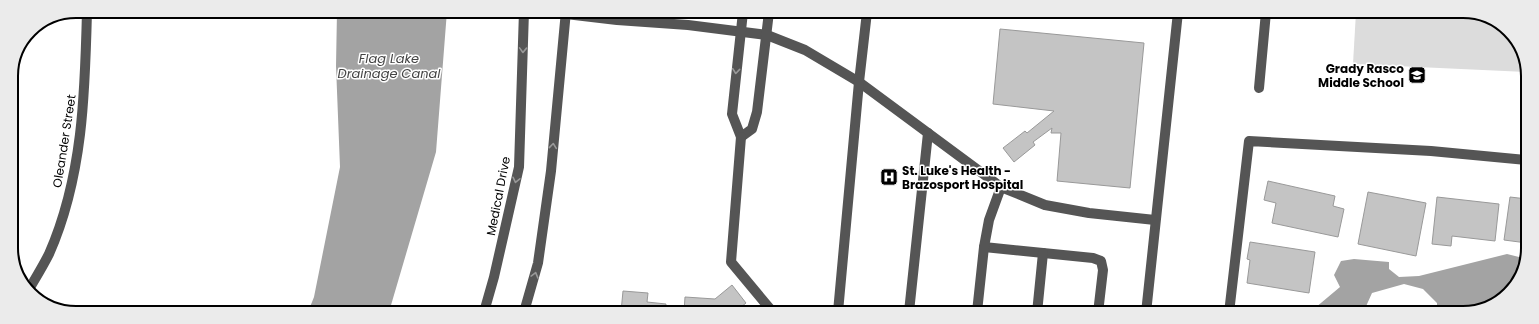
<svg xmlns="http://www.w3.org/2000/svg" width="1539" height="324" viewBox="0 0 1539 324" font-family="Poppins,sans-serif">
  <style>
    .green { fill: #dcdcdc }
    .water { fill: #a3a3a3 }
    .building { fill: #c4c4c4; stroke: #999 }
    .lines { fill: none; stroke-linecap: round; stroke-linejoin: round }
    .minor { stroke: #555; stroke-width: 10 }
    .oneway { stroke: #999 }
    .labels { text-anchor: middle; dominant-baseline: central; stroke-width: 3; stroke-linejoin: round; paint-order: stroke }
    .poi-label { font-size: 12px; font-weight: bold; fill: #000; stroke: #fff; text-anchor: end }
    .street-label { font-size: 12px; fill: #000; stroke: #fff }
    .water-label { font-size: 13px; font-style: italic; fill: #444; stroke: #fff }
    .rim { fill: none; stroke: #000; stroke-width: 2 }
  </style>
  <rect width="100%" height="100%" fill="#fff"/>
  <!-- green -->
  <path class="green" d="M1356,12H1476L1509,30L1527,63V72L1353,64Z"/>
  <!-- water -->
  <g class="water">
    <path d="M337,11H447L436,152L389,312H308L314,297L340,167L336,66Z"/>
    <path d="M1507,254L1527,259V261L1516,280L1508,286L1510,290L1506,297L1467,313H1435L1437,310V303L1423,289L1404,284L1372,293L1363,313H1309L1340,287L1334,275L1341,261L1354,259L1389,262V269L1399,277L1419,276Z"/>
  </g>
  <!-- building -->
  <g class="building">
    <path d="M1000,29L1144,43L1130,188L1057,181L1061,133H1051L1052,128L1033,142L1035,145L1014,162L1003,148L1025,131L1027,133L1054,111L993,104Z"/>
    <path d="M1268,181L1335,196L1333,206L1344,209L1338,237L1272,223L1276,203L1264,200Z"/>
    <path d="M1368,192L1426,203L1416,256L1358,244Z"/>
    <path d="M1437,197L1499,204L1495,241L1452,236L1451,246L1432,244Z"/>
    <path d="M1510,197L1527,199V243L1504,240Z"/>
    <path d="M1250,242L1315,252L1309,293L1247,283L1250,260L1247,259Z"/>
    <path d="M732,285L746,303L735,312H684L685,297L715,299Z"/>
    <path d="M623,291L648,293L647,302L666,304L665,312H621Z"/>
  </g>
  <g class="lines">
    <!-- minor -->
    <g class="minor">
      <path d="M555,11L566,14L617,20L688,25L767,35L805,50L859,82L1001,187L1045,205L1089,213L1155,220"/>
      <path d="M743,12L732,114L741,137L752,129L757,112L769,12"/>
      <path d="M1259,88L1266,12"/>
      <path d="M741,137L731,262L771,310L792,312"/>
      <path d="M984,247L1093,258L1101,261L1103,270L1098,313"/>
      <path d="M28,291C35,279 43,266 49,254C83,177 85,93 87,11"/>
      <path d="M484,312L494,277L519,167L524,11"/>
      <path d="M524,312L538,263L551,171L566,11"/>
      <path d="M838,312L859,82L867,12"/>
      <path d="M909,312L928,133"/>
      <path d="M977,312L984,247L989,220L1001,187"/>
      <path d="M1037,313L1043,253"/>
      <path d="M1146,313L1178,12"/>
      <path d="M1229,313L1249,141L1431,151L1527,160"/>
    </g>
  </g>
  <!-- one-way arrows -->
  <defs><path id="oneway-chevron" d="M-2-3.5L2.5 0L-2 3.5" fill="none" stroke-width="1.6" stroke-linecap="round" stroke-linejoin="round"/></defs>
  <g class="oneway">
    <use href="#oneway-chevron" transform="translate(523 50) rotate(92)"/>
    <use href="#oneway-chevron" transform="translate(736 71) rotate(96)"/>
    <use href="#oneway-chevron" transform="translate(553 146) rotate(-84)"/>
    <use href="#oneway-chevron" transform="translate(516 180) rotate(103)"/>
    <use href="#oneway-chevron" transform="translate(535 275) rotate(-75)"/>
  </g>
  <!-- icons -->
  <defs>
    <symbol id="school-square" viewBox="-11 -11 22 22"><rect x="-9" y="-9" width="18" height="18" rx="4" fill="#000" stroke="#fff"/><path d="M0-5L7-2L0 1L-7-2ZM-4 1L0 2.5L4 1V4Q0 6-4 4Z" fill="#fff"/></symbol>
    <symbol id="hospital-square" viewBox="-11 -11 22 22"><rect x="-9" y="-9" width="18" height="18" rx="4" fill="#000" stroke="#fff"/><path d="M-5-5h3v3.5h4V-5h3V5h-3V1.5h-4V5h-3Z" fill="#fff"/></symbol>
  </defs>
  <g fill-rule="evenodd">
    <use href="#school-square" x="1407" y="65" width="20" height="20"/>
    <use href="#hospital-square" x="879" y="167" width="20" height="20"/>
  </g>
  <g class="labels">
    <!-- poi labels -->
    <g class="poi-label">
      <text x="1404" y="68">Grady Rasco<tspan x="1404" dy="14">Middle School</tspan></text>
      <text x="902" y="170" text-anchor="start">St. Luke's Health -<tspan x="902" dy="14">Brazosport Hospital</tspan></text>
    </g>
    <!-- street labels -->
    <g class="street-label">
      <text transform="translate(64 141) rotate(-81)">Oleander Street</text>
      <text transform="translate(498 196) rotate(-79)">Medical Drive</text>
    </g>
    <!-- water labels -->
    <g class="water-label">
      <text x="389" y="58">Flag Lake<tspan x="389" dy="15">Drainage Canal</tspan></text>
    </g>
  </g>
  <!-- crop -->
  <path d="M0 0H1539V324H0ZM76 18H1463A58 58 0 0 1 1521 76V248A58 58 0 0 1 1463 306H76A58 58 0 0 1 18 248V76A58 58 0 0 1 76 18Z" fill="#ebebeb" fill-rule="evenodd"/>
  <path class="rim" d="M76 18H1463A58 58 0 0 1 1521 76V248A58 58 0 0 1 1463 306H76A58 58 0 0 1 18 248V76A58 58 0 0 1 76 18Z"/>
</svg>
